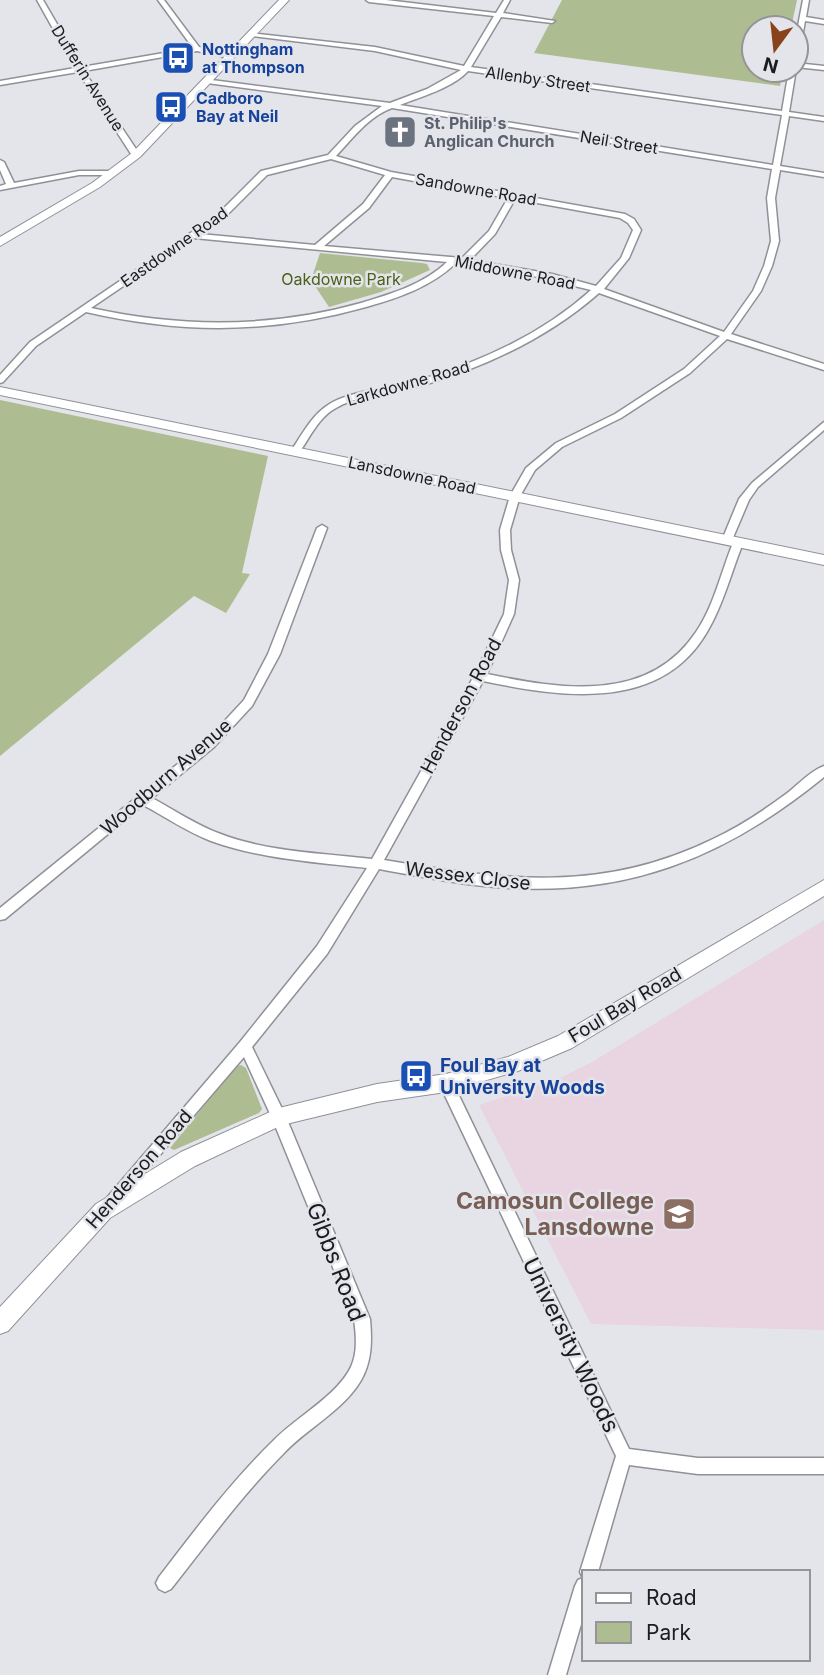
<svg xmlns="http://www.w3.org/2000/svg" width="824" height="1675" viewBox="0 0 824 1675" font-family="Inter,sans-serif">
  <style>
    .education { fill: #e9d4e2 }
    .green { fill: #adbd91 }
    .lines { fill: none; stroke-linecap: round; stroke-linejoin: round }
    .street-casing { stroke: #909198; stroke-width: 3 }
    .secondary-casing { stroke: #909198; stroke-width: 2 }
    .street { fill: #fff; fill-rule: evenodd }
    .secondary { fill: #fff; fill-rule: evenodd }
    .labels { text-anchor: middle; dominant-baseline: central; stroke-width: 5; stroke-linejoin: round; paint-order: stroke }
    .far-transit-label { font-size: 16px; font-weight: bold; fill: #164399; stroke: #e4e4eb; text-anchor: start }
    .far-street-label { font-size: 16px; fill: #1b1c1e; stroke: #e4e4eb }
    .far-worship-label { font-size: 16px; font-weight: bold; fill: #5b616d; stroke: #e4e4eb; text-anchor: start }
    .far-park-label { font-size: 16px; fill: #4c6018; stroke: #e4e4eb }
    .street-label { font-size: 19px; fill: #1b1c1e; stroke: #e4e4eb }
    .transit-label { font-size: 19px; font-weight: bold; fill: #164399; stroke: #e4e4eb; text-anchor: start }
    .near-education-label { font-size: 23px; font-weight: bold; fill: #785e54; stroke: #e4e4eb; text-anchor: end }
    .near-street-label { font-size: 23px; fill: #1b1c1e; stroke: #e4e4eb }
  </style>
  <rect width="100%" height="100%" fill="#e4e4eb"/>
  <!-- education -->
  <path class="education" d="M824,920V1330L591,1324L479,1105L560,1078L592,1062Z"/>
  <!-- green -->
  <g class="green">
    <path d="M562,0H797L791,28H754V70H783L780,86L534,53Z"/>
    <path d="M320,253L422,263L427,264L430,270L381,292L329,307L311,280Z"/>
    <path d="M0,400L268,456L242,573L250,574L226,613L194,596L0,756Z"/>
    <path d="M241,1065L246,1068L262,1109L259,1113L174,1150L170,1148L235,1067Z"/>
  </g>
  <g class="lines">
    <defs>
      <g id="street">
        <path d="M37,0H43L82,67L193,48L158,0H164L199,47L233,56L230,58L197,51L84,71L140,155L133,157L78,72L0,85V81L75,68Z"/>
        <path d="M366,0H386L496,13L504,0H510L503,13L555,21L552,23L501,17L471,67L782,111L789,70L796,69L789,112L824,117V121L789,116L780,166L824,173V177L780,170L775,198L779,241L772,266L761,291L731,334L824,364V370L727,339L690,373L621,418L562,447L535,470L520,496L510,530L511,550L519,580L514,614L487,674C560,689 648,704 696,632C714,606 721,572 733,543L734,541H742L743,543C731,573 723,605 707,632C660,713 560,697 483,681L384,860C503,880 600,894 713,839C739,827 763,811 786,794C798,785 810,771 824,766V777C725,858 625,898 495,887C456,884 418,876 379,869L327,954L252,1047L286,1117L370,1319C372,1341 372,1362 360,1382C342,1411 308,1428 285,1452C243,1494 208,1542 171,1589L165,1592L159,1589L156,1583L159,1577C195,1530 231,1482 273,1441C296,1417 337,1396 351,1367C358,1352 356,1334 354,1319L272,1118L244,1057L117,1205L112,1207L107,1205L105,1200L240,1042L317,946L367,868C315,862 261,859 211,841C187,832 166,817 143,805L5,919L0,920V908L206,741L244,700L268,654L317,528L322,525L327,528L280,654L252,706L214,747L152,798C174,810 195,824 218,833C266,852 322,853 372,859L474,676L504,614L509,580L501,550L500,530L510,496L526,468L556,443L615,414L684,369L720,336L599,293C549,337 487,366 424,385C396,393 362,393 336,408C319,417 310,437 299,453H293L291,451C302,435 311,416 328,405C350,390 390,389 416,381C479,363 542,334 591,290L508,270L456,263C431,287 398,298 366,307C270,334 182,334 86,312L36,346L3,382L0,383V375L30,342L217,215L261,171L328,155L355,126L382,106L207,83H204V79L390,103L427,89L461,70L375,51L252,36L250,35V33L375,47L464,66L494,16L369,2ZM468,71L782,115L773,165L400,105C420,97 453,88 468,71ZM392,108L772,169L767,198L771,241L764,266L753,291L724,332L604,289L629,258L641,230L634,219L625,214L391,172L336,156C352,139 369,116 392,108ZM331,159L385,175L363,204L315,245L200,234L223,219L267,175ZM392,177L508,198L489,231L462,258L324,246L369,208ZM515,199L620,218L628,223L633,230L621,258L596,286L552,274L470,260L495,234ZM194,238L447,262C424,284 391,294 361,303C272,328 182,328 91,308Z"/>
        <path d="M803,0H809L806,17L824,20V24L805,21L799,55L796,57V36Z"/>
        <path d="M796,63L824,66V70L796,67Z"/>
        <path d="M0,160L4,162L14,183L79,171H113L117,173L113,175H79L0,190V186L6,184L0,170Z"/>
        <path d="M824,422V430L758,487L749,500L732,540L731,542H723L722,540L739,499L752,483Z"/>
        <path d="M446,1077L451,1079L629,1449L698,1458H824V1474H698L629,1465L598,1572H584V1614L566,1675H548L575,1586L578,1580L583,1578L580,1572L616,1456L439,1083L441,1079Z"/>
      </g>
      <g id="secondary">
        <path d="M279,0H289L140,157L100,187L0,246V237L92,183L132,153Z"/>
        <path d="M0,387L824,555V565L0,395Z"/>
        <path d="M824,880V896L572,1048L518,1071L446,1092L377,1102L282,1125L195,1166L110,1218L8,1331L0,1334V1307L96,1204L181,1152L279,1108L377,1084L446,1074L508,1057L558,1036Z"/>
      </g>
    </defs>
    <!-- street casing -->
    <use href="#street" class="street-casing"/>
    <!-- secondary casing -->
    <use href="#secondary" class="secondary-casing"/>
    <!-- street -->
    <use href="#street" class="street"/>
    <!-- secondary -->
    <use href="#secondary" class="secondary"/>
  </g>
  <!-- icons -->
  <defs>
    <symbol id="bus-square" viewBox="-11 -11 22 22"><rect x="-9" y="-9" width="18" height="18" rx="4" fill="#1a4fb4" stroke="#e4e4eb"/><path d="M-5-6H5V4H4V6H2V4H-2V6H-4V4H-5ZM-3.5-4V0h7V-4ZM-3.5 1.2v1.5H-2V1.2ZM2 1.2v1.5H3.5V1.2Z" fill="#fff"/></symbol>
    <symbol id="church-square" viewBox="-11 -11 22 22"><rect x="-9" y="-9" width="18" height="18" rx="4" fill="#6b7280" stroke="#e4e4eb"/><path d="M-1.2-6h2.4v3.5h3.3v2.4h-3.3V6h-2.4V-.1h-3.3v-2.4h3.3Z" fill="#fff"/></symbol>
    <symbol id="university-square" viewBox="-11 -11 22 22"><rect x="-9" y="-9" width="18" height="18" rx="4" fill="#8d6e63" stroke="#e4e4eb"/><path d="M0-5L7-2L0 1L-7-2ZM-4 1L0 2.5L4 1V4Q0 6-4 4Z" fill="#fff"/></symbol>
  </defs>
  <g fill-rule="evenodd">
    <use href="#bus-square" x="159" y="39" width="38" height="38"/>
    <use href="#bus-square" x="152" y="88" width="38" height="38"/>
    <use href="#church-square" x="381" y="113" width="38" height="38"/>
    <use href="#bus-square" x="397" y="1057" width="38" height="38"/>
    <use href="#university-square" x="660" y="1195" width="38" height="38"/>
  </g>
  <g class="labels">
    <!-- far-transit labels -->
    <g class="far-transit-label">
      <text x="202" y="49">Nottingham<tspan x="202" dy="18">at Thompson</tspan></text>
      <text x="196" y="98">Cadboro<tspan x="196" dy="18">Bay at Neil</tspan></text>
    </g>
    <!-- far-street labels -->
    <g class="far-street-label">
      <text transform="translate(88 78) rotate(58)">Dufferin Avenue</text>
      <text transform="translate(538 79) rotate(8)">Allenby Street</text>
      <text transform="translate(619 142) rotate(9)">Neil Street</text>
      <text transform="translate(476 189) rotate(10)">Sandowne Road</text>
      <text transform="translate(174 247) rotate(-35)">Eastdowne Road</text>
      <text transform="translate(515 272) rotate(11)">Middowne Road</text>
      <text transform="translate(408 383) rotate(-16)">Larkdowne Road</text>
      <text transform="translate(412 475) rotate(12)">Lansdowne Road</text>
    </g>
    <!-- far-worship labels -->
    <g class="far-worship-label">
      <text x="424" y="123">St. Philip's<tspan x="424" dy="18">Anglican Church</tspan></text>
    </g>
    <!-- far-park labels -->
    <g class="far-park-label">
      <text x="341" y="279">Oakdowne Park</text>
    </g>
    <!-- street labels -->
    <g class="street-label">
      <text transform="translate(461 706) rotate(-62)">Henderson Road</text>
      <text transform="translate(166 777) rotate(-41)">Woodburn Avenue</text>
      <text transform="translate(468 876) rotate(7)">Wessex Close</text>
      <text transform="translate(625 1005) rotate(-31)">Foul Bay Road</text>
      <text transform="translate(139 1169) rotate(-49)">Henderson Road</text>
    </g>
    <!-- transit labels -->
    <g class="transit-label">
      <text x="440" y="1065">Foul Bay at<tspan x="440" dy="22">University Woods</tspan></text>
    </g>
    <!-- near-education labels -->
    <g class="near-education-label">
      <text x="654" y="1201">Camosun College<tspan x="654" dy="26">Lansdowne</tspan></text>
    </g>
    <!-- near-street labels -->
    <g class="near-street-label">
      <text transform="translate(336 1262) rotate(69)">Gibbs Road</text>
      <text transform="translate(571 1345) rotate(64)">University Woods</text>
    </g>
  </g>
  <!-- legend -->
  <rect x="582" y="1570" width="228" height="91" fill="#e4e4eb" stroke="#949499" stroke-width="2"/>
  <rect x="596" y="1593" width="35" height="10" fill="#ffffff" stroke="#949499" stroke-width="2"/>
  <text x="646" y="1605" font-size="21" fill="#1b1c1e">Road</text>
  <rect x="596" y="1622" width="35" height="21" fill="#adbd91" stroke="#949499" stroke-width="2"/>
  <text x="646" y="1640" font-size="21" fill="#1b1c1e">Park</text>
  <!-- north arrow -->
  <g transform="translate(775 49) rotate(195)"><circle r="33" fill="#e4e4eb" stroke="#949499" stroke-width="2"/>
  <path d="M0-5L12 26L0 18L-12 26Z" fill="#88421d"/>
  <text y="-10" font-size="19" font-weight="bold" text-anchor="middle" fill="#1b1c1e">N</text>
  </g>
</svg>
